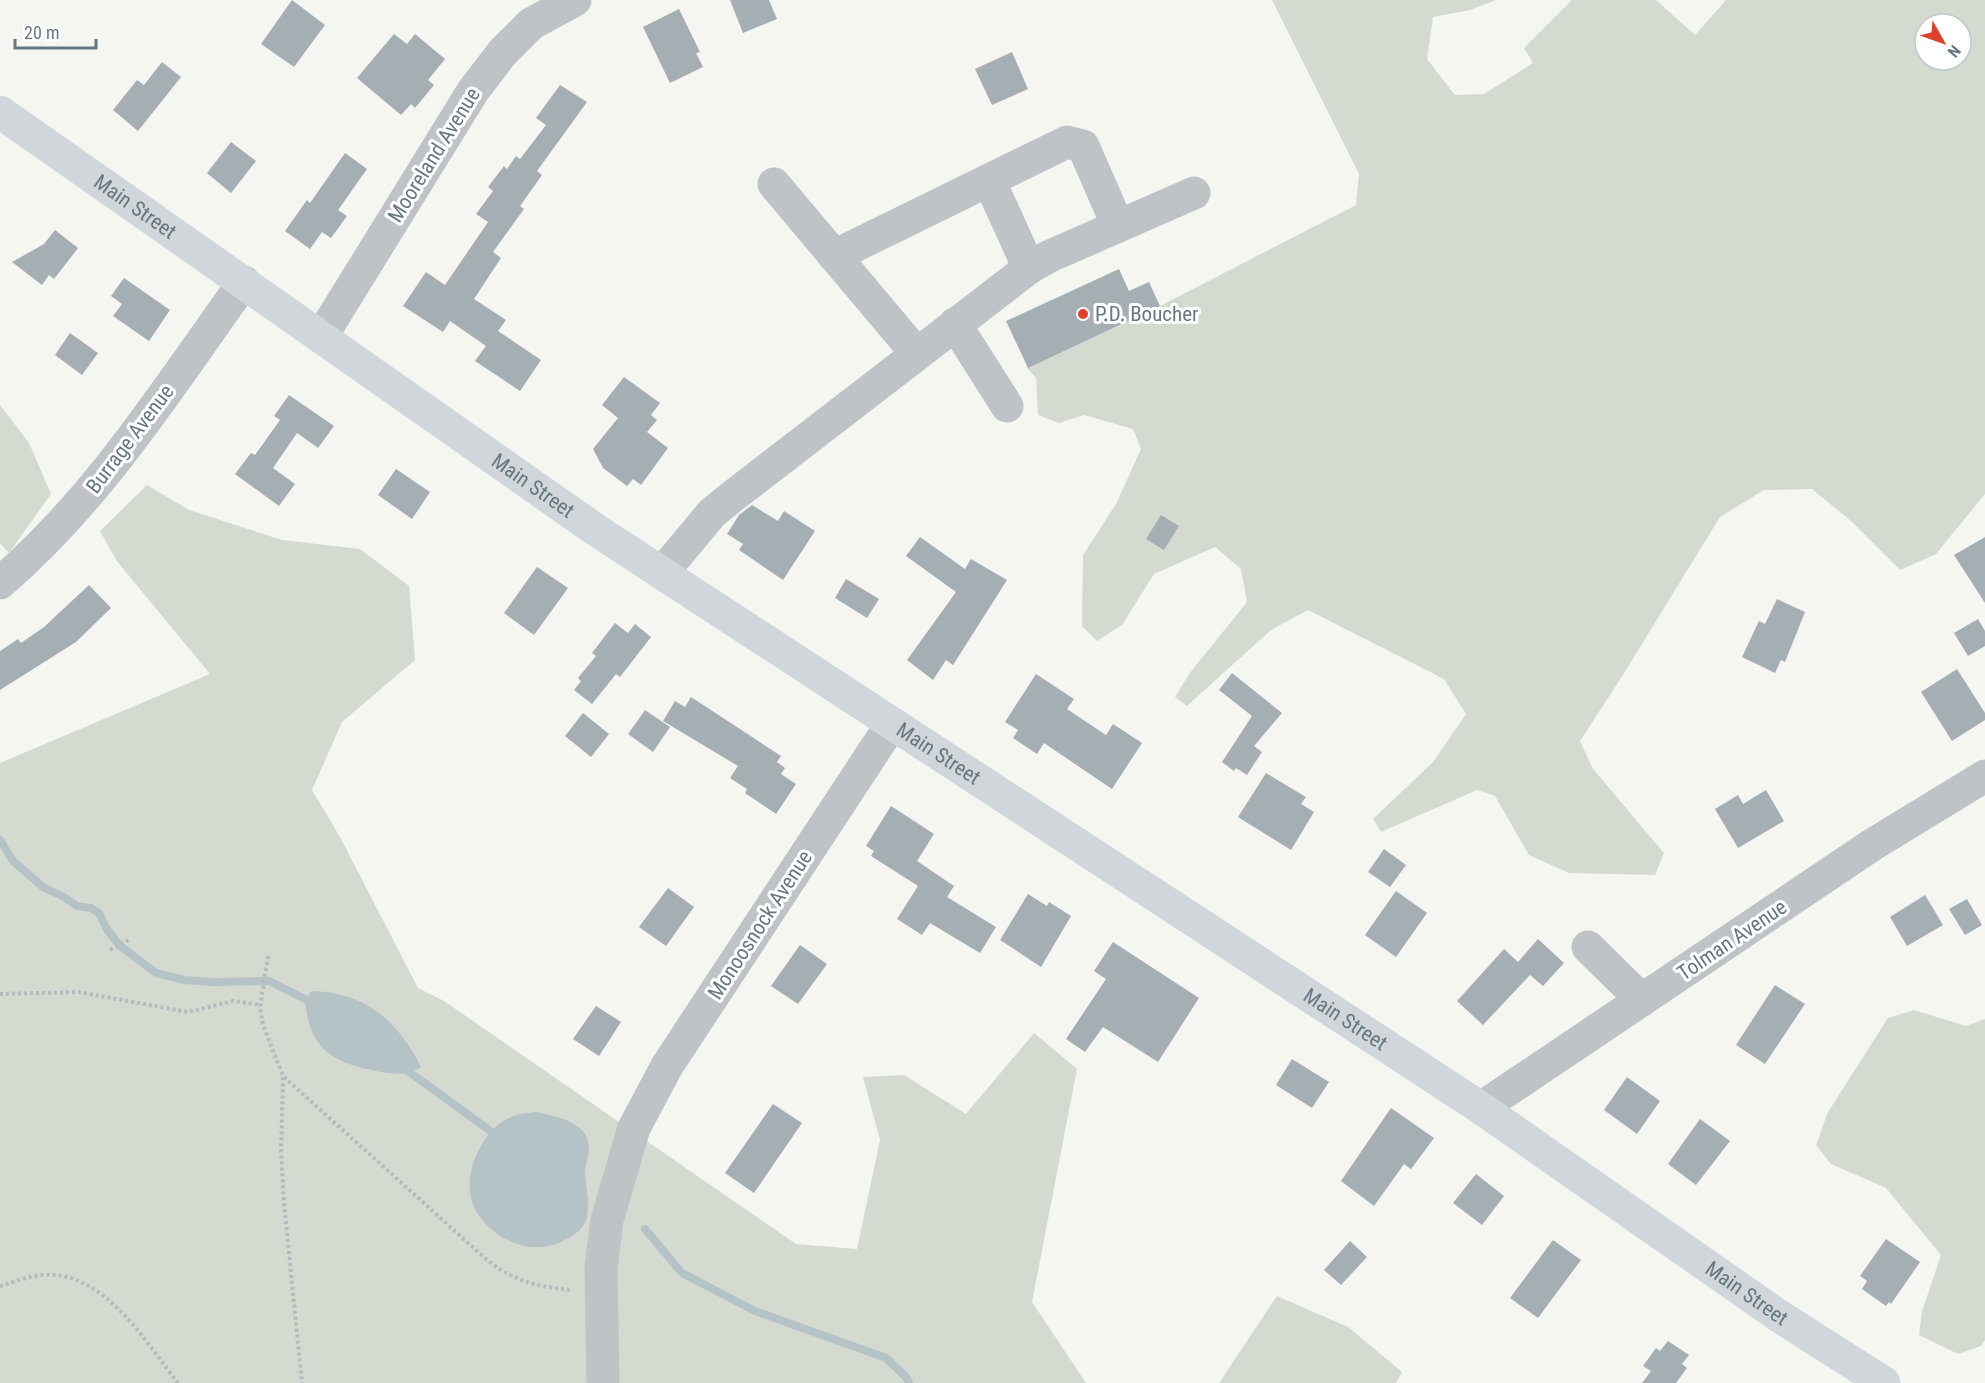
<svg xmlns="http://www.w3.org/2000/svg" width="1985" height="1383" viewBox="0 0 1985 1383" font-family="'Roboto Condensed',sans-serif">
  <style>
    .green { fill: #d5dad1; fill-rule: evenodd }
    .water { fill: #b5c3c6 }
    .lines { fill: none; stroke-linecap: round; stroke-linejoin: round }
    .stream { stroke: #b5c3c6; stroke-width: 8 }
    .building { fill: #a5afb3 }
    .path { stroke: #b7babc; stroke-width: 4; stroke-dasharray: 3 3; stroke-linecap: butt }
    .minor { stroke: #bfc3c6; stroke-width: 33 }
    .major { stroke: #d1d6da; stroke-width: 33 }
    .poi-dot { fill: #dc422b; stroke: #fff; stroke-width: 2 }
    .labels { text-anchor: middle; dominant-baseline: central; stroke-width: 6; stroke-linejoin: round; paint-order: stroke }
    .street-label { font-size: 21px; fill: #657882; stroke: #fff }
    .poi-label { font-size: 21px; fill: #657882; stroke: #fff; text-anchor: start }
  </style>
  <rect width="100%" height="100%" fill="#f5f5f2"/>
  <!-- green -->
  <g class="green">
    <path d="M1272,0H1496L1470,10L1433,17L1427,59L1455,95L1484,94L1533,63L1524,48L1572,0H1656L1695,35L1726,0H1985V494L1936,554L1900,570L1851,521L1812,489L1764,490L1720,517L1621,678L1580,741L1593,769L1664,853L1655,875L1569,873L1529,855L1495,796L1477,790L1381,832L1373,819L1433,762L1466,714L1444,679L1308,610L1271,630L1187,706L1175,697L1189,674L1247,602L1241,569L1215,547L1154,574L1122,625L1097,641L1082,626L1083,555L1116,504L1141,449L1133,429L1084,415L1059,423L1038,415L1036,378L1027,368L1160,306L1356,205L1359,174ZM1925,24H1961V60H1925Z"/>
    <path d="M0,405L29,443L51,494L9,553L0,543Z"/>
    <path d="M147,485L189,510L282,540L360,549L409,586L415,660L342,722L312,790L340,837L418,988L444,1001L796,1244L857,1249L880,1140L863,1077L904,1075L966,1114L1034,1033L1077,1069L1032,1302L1086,1383H0V763L210,674L116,560L100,531Z"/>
    <path d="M1914,1010L1966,1026L1985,1019V1340L1981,1346L1958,1354L1919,1335L1922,1311L1941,1255L1886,1188L1831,1164L1816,1145L1828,1112L1888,1018Z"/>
    <path d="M1277,1296L1348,1327L1402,1372L1396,1383H1219Z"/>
  </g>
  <!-- water -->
  <g class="water">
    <path d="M312,991C365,992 398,1021 421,1067C403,1077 391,1074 371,1070C328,1061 308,1045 305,998Z"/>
    <path d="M536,1112C556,1116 588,1122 589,1147C589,1156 585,1165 585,1174C586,1190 591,1204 586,1220C582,1231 573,1236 563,1241C532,1256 498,1242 479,1216C456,1185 479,1128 514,1116C521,1113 529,1113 536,1112Z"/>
  </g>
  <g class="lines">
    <!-- stream -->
    <g class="stream">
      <path d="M0,840L13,861L43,887L64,897L77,906L91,908L99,913L106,928L119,945L156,973L185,980L213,982L269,981L313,1003"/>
      <path d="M401,1066L500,1138"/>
      <path d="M645,1229L682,1273L755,1311L886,1358L907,1378L909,1383"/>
    </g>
  </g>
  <!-- building -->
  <g class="building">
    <path d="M292,0L325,25L294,67L261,44Z"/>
    <path d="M730,0H769L777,19L743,33Z"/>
    <path d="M679,9L700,52L696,53L703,67L670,83L643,27Z"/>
    <path d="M394,34L407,44L415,34L445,59L428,80L434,85L415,108L411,104L401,115L357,78Z"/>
    <path d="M1012,52L1028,89L992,105L975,69Z"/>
    <path d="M162,62L181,77L138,131L113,110L137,80L144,85Z"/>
    <path d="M560,85L587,102L537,171L542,175L520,206L524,209L493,252L501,258L474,299L506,320L498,331L541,360L520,391L475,361L486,346L450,321L443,332L403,306L426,272L445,285L488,222L476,214L493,191L488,187L504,166L507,169L516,156L520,159L546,125L536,118Z"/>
    <path d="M231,142L256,161L231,193L207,173Z"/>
    <path d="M345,153L367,169L338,210L347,216L331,238L322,232L310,249L285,231L307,200L310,203Z"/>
    <path d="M55,230L78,248L54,279L49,275L42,285L12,262L44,244Z"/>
    <path d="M1119,269L1129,291L1149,282L1160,306L1028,368L1006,321Z"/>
    <path d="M124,278L170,310L149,341L113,316L122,304L111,296Z"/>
    <path d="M70,333L98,353L82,375L55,355Z"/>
    <path d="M624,377L660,403L651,415L657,420L647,432L668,448L641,485L633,479L627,486L603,468L593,449L618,418L602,405Z"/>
    <path d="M289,395L334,426L318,448L297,433L273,468L295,484L279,506L235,474L251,453L255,455L280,420L274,416Z"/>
    <path d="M396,469L430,492L412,519L378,495Z"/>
    <path d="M752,505L778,521L784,511L815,531L783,580L739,550L743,544L727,534L739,515Z"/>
    <path d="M1161,515L1179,526L1164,550L1146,539Z"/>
    <path d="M920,537L965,569L971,559L1007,580L953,665L946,660L933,680L907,660L956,592L906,556Z"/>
    <path d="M1985,537V603L1954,555Z"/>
    <path d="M537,567L568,588L534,635L504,613Z"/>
    <path d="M846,579L879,599L867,618L835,598Z"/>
    <path d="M89,585L111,608L76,642L0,690V651L18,639L21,643L44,627Z"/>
    <path d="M1777,599L1805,612L1785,662L1781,660L1775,673L1742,657L1759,621L1765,624Z"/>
    <path d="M1978,619L1985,631V646L1968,656L1954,633Z"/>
    <path d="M615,623L628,633L635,624L651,637L620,677L616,674L592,704L574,690L581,681L578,678L596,656L592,653Z"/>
    <path d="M1957,669L1985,713V720L1952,741L1921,692Z"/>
    <path d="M1232,673L1282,713L1254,746L1262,752L1247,775L1236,768L1234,771L1222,762L1252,716L1219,690Z"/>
    <path d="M1036,674L1074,699L1067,709L1106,735L1113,724L1142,743L1112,789L1044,743L1037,754L1013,738L1018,730L1005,722Z"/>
    <path d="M691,697L781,756L777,762L785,768L781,774L796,784L776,814L745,793L747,789L730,778L738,766L663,721L675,701L685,707Z"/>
    <path d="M645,710L670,727L653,752L628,734Z"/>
    <path d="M583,713L609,734L591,757L565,736Z"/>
    <path d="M1266,773L1306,797L1301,804L1314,812L1291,850L1238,817Z"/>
    <path d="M1766,790L1784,821L1738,848L1715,809L1738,795L1743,804Z"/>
    <path d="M891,806L934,834L917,861L954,886L947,897L996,927L980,953L930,923L922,935L897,919L918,886L871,856L874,851L866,846Z"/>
    <path d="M1384,849L1406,865L1390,887L1368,872Z"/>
    <path d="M668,888L694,907L666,946L639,927Z"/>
    <path d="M1396,891L1427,913L1396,957L1365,935Z"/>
    <path d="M1028,894L1047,906L1049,902L1071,916L1041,967L1000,940Z"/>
    <path d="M1925,895L1943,925L1907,946L1890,917Z"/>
    <path d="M1967,899L1982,925L1965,935L1949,909Z"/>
    <path d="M1538,939L1564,963L1543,986L1530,975L1483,1025L1457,1001L1504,949L1518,962Z"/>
    <path d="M1113,942L1199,998L1158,1062L1103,1027L1085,1052L1066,1039L1106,979L1094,971Z"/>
    <path d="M800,945L827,964L798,1004L771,986Z"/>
    <path d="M1775,985L1805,1004L1765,1064L1736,1045Z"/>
    <path d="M596,1006L621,1022L599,1056L573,1039Z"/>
    <path d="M1292,1059L1329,1082L1312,1108L1276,1085Z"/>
    <path d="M1627,1077L1660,1101L1637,1134L1604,1110Z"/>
    <path d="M773,1104L802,1123L754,1193L725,1173Z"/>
    <path d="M1391,1108L1434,1138L1411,1169L1404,1164L1374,1206L1341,1181Z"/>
    <path d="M1700,1119L1730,1141L1696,1185L1668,1164Z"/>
    <path d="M1476,1174L1504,1196L1482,1225L1453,1203Z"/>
    <path d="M1886,1239L1920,1262L1891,1304L1889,1302L1886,1306L1862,1289L1867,1281L1860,1276Z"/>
    <path d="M1553,1240L1581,1260L1538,1318L1510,1298Z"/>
    <path d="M1350,1241L1367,1257L1341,1285L1324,1270Z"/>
    <path d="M1668,1341L1689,1355L1682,1364L1687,1368L1676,1383H1642L1651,1371L1643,1366L1656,1348L1660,1351Z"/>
  </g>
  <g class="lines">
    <!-- path -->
    <g class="path">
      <path d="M110,950L130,939"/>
      <path d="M268,956L260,1008L263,1025L283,1076L281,1152L284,1203L302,1383"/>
      <path d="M0,994L78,992L188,1012L233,1001L260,1005"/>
      <path d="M284,1077L487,1260C516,1282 537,1287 573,1290"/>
      <path d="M0,1286C13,1282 27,1277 41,1275C103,1269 145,1341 178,1383"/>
    </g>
    <!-- minor -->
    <g class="minor">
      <path d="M989,180L1029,268"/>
      <path d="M774,184L917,354"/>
      <path d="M834,256L1067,142L1083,146L1118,226"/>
      <path d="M955,324L1007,406"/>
      <path d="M321,337L473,91L502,53L531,24L575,0"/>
      <path d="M662,573L712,513L733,496L1029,268L1050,256L1194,193"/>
      <path d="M0,583C99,498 168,388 244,282"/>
      <path d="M1588,947L1642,1000"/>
      <path d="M1481,1108L1872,845L1985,776"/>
      <path d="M603,1383L601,1268L607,1220L634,1128L667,1066L891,725"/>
    </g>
    <!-- major -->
    <path class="major" id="s1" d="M0,112L596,530L1481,1108L1779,1316L1884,1383"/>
  </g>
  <!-- markers -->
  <circle class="poi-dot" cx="1083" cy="314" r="6"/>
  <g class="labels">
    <!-- street labels -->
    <g class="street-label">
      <text transform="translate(434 155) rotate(-58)">Mooreland Avenue</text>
      <text stroke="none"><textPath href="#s1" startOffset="165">Main Street</textPath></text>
      <text transform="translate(130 439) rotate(-53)">Burrage Avenue</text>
      <text stroke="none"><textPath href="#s1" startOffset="651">Main Street</textPath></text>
      <text stroke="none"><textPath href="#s1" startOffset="1137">Main Street</textPath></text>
      <text transform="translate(760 925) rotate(-57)">Monoosnock Avenue</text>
      <text transform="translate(1732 940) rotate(-34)">Tolman Avenue</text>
      <text stroke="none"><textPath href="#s1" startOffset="1623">Main Street</textPath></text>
      <text stroke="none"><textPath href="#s1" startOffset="2109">Main Street</textPath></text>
    </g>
    <!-- poi labels -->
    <g class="poi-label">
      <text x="1095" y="314">P.D. Boucher</text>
    </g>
  </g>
  <!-- north arrow -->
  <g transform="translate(1943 42) rotate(130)"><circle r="28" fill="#ffffff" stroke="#c1c9cd" stroke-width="1.5"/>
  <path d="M0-4.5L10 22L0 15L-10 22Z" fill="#dc422b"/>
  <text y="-9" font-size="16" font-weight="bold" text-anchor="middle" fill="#657882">N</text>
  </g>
  <!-- scale -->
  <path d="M15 39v9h81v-9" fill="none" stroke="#657882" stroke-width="3"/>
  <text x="24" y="39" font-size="18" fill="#657882" stroke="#ffffff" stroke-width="4.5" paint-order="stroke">20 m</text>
</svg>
